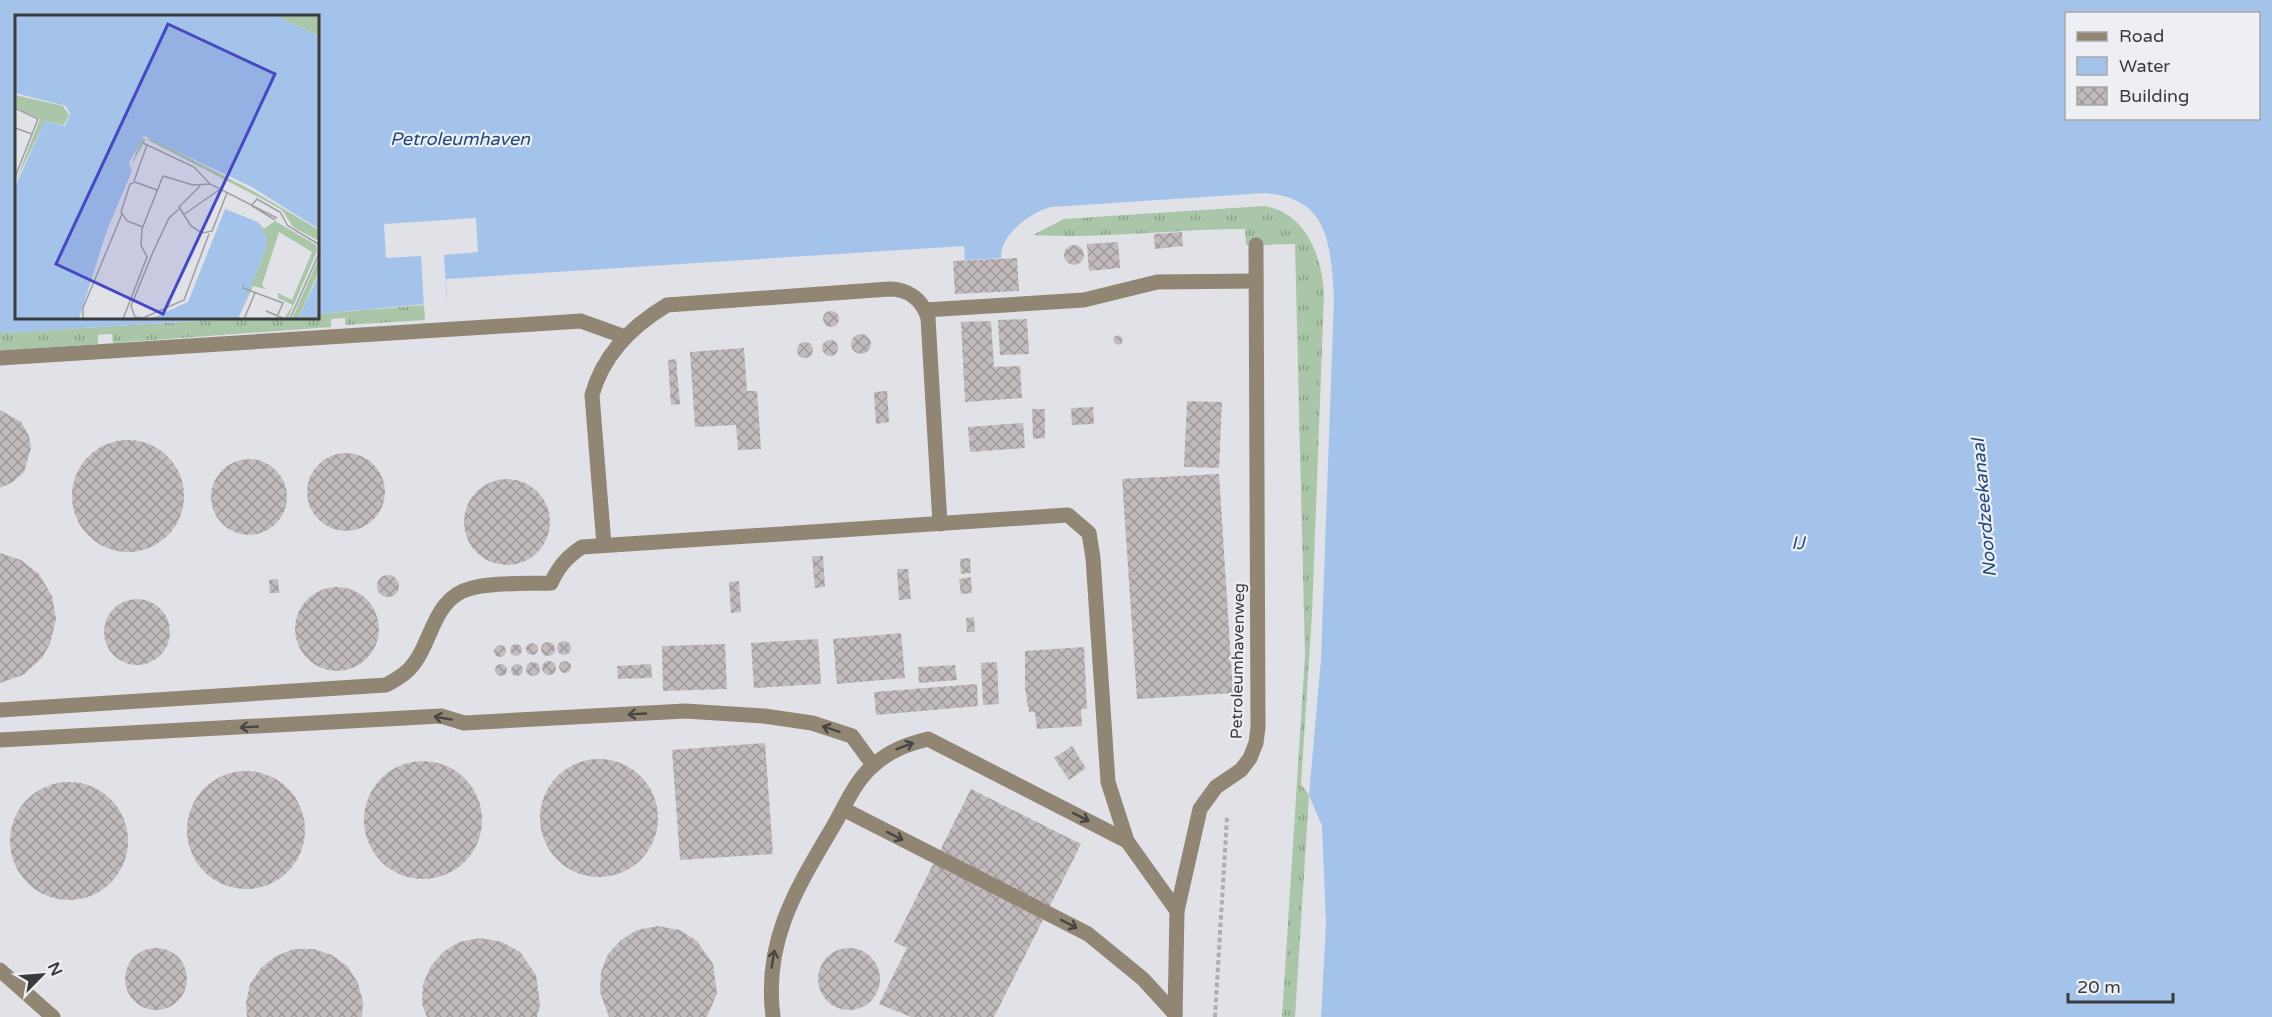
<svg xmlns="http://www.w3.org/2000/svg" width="2272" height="1017" viewBox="0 0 2272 1017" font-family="'Varela Round',sans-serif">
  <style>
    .grass { fill: url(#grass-tufts) }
    .water { fill: #a4c3eb; fill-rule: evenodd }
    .pier { fill: #e1e1e8 }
    .building { fill: url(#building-cross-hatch) }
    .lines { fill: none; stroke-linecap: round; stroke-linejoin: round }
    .path { stroke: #adaeb3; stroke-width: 4; stroke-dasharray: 4.5 3; stroke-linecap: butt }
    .minor { stroke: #918673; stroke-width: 15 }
    .oneway { stroke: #474645 }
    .labels { text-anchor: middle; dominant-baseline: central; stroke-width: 4.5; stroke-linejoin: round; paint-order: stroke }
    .street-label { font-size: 16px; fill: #3a3b3d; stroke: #eeeff5 }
    .water-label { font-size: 18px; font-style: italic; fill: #224b7d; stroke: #eeeff5 }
    .inset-road { fill: none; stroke: #9e9fa4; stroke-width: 1.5 }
    .view { fill: #4649bf; fill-opacity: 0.15; stroke: #4649bf; stroke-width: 3 }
    .inset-edge { fill: none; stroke: #3a3b3d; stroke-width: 3 }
  </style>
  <defs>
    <pattern id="grass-tufts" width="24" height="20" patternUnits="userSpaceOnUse" patternTransform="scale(1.5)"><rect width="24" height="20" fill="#a9c6a8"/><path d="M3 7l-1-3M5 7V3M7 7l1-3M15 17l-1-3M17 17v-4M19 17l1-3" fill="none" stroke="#8ba28a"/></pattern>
    <pattern id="building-cross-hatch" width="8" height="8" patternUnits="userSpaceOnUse" patternTransform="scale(1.5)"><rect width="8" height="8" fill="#c2bbbe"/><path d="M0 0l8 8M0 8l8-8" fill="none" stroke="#9f999c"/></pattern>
  </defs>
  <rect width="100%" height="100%" fill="#e1e1e8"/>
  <!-- grass -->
  <g class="grass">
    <path d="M1264,206C1305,212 1322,255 1324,294L1312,614L1301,784L1309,795L1295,1017H1282L1305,656L1295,244L1246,245L1245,229C1174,229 1103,239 1033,235L1064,219Z"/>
    <path d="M424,305L425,320L346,325L345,318L331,319V327L113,343L112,334L98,335V344L0,351V333L247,318H318V314Z"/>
  </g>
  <!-- water -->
  <path class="water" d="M0,0H2272V1017H1321L1326,924L1322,826L1309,795L1321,659L1334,297C1330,247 1331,198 1265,193L1051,207C1030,212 1000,235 1001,258L965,260L964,246L446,279L447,302L318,314V16H16V318H247L0,333ZM2066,14H2258V118H2066Z"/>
  <!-- pier -->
  <path class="pier" d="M476,218L478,252L444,255L447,305L424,308L421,256L386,258L384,224Z"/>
  <!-- building -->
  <g class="building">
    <path d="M1182,232L1183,246L1155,249L1154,234Z"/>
    <path d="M1118,242L1120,268L1089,271L1087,244Z"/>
    <circle cx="1074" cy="255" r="10"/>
    <path d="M1017,258L1019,291L955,294L953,261Z"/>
    <circle cx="831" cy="319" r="8"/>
    <path d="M1027,319L1029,354L1000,355L998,320Z"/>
    <path d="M991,321L994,367L1020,366L1022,398L965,402L961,322Z"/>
    <circle cx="861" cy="344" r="10"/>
    <circle cx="1118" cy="340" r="4.5"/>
    <circle cx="830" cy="348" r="8"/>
    <circle cx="805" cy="350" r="8"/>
    <path d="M744,348L747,391H757L761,449L738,450L736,425L695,427L690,352Z"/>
    <path d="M676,359L680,404L671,405L668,360Z"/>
    <path d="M887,391L889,422L876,424L874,392Z"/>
    <path d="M1187,401L1222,402L1219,468L1184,467Z"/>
    <path d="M1093,407L1094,424L1072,425L1071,408Z"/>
    <path d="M1032,409H1045V438L1033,439Z"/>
    <path d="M0,410L21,422L29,436L31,448L24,472L13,482L0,488Z"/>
    <path d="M1023,423L1025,448L970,452L968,427Z"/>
    <circle cx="128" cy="496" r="56"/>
    <circle cx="346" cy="492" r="39"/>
    <circle cx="249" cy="497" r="38"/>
    <path d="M1219,474L1233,693L1137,699L1122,479Z"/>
    <circle cx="507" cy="522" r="43"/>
    <path d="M0,553L21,560L39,574L52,596L56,619L50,644L42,658L23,675L0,683Z"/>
    <path d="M812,556H823L825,587L815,588Z"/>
    <path d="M970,558L971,573L961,574L960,559Z"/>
    <path d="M897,569H908L911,599L899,600Z"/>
    <circle cx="388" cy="586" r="11"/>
    <path d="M971,577L972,593L961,594L959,579Z"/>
    <path d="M278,579L279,593H270L269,580Z"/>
    <path d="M739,581L741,612L731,613L729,582Z"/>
    <circle cx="337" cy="629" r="42"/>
    <circle cx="137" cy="632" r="33"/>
    <path d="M974,617L975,632H967L966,618Z"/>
    <path d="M901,633L905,678L837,684L833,639Z"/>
    <path d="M818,639L821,684L754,688L751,643Z"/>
    <circle cx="564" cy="648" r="7"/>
    <circle cx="548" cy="649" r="7"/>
    <circle cx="532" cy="649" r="6"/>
    <circle cx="516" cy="650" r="6"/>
    <path d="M725,644L727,689L663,691L662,646Z"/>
    <circle cx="500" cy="651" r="6"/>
    <path d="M1084,647L1087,709H1081L1082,726L1037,729L1035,712H1029L1025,688V651Z"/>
    <circle cx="565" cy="667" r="6"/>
    <circle cx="549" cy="668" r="7"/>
    <path d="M997,662L999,704L983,705L981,663Z"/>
    <circle cx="533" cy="669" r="7"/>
    <circle cx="517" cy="670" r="6"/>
    <circle cx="501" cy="670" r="6"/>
    <path d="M651,664L652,678L618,679L617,666Z"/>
    <path d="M955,665L957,680L919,683L918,667Z"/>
    <path d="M977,684L978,706L876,715L874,692Z"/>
    <path d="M765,743L773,854L680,860L672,750Z"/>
    <path d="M1072,746L1086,768L1069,780L1054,758Z"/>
    <circle cx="599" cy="818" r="59"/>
    <circle cx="423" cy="820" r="59"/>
    <circle cx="246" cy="830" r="59"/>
    <circle cx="69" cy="841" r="59"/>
    <path d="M971,789L1081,844L994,1017H911L879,1004L907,948L894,942Z"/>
    <path d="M658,926L680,930L697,941L713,964L717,993L707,1017H609L600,992L601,972L608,954L621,940L637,930Z"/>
    <path d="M480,938L502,942L520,952L536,975L540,1005L537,1017H427L422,1004L423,984L431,966L443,952L459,942Z"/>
    <circle cx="849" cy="979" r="31"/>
    <circle cx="156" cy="979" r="31"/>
    <path d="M294,949H314L332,955L348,967L358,983L363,1002L362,1017H247L246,1003L250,984L261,968L276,956Z"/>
  </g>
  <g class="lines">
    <!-- path -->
    <path class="path" d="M1215,1017L1227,817"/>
    <!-- minor -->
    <g class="minor">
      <path d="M925,310L1084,300L1157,282L1256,281"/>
      <path d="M0,358L581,321L625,337"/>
      <path d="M604,545L592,395C603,355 632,326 667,305L889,289C908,289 922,299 928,318L940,524"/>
      <path d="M0,710L386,685C397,679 408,673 415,662C433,638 434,597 472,588C497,582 526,584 551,583C559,566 567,557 582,547L1068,515L1089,533L1093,558L1108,782L1127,841L1177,911"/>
      <path d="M0,740L441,716L464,723L685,711L764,716L812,723L852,736L873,765"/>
      <path d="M843,809L1088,934L1143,979L1175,1014"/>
      <path d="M0,970L53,1017"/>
      <path d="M773,1017C763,940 797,888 834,825C846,804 856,779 875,764C891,750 908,744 928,739L1127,841"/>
      <path d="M1175,1017L1177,911L1200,809L1216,787L1241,770L1250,758L1256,743L1258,727L1256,245"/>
    </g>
  </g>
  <!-- one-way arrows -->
  <defs><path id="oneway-shaft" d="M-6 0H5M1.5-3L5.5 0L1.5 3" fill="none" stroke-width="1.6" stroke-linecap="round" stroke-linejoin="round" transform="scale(1.5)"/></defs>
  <g class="oneway">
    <use href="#oneway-shaft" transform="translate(637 714) rotate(177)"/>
    <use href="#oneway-shaft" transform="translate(443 718) rotate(-170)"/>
    <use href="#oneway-shaft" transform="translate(249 727) rotate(177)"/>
    <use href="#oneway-shaft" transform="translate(831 729) rotate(-162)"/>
    <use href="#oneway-shaft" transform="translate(905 746) rotate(-21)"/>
    <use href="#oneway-shaft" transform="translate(1081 817) rotate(27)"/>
    <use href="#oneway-shaft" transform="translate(895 836) rotate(27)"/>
    <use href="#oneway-shaft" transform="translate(1069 924) rotate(27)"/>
    <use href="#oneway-shaft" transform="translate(773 959) rotate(-81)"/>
  </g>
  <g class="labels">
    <!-- street labels -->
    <g class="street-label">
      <text transform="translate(1238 661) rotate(-89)">Petroleumhavenweg</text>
    </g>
    <!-- water labels -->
    <g class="water-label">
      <text x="460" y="139">Petroleumhaven</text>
      <text transform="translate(1984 508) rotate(-95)">Noordzeekanaal</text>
      <text x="1798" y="543">IJ</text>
    </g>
  </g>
  <!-- overview -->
  <g transform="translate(15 15)">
    <rect width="304" height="304" fill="#e1e1e8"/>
    <path d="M260,0H304V21L262,1ZM0,80L48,91L54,100L49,110L30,106L0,168L25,104L0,92ZM126,124H137L238,176L304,215V226L278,212L267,195L253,187L131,124L116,151ZM260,206L301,230L302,236L273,303L270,302L278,290L263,283V278L277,285L297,237L264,217L247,270L251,274L238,271L223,304L251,233V223L243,207L249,214ZM304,242V256L283,304H277Z" fill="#a9c6a8"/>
    <path d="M0,0H260L304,21V214L235,171L129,121L114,148L117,156L92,215L64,304H0V172L30,106L50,111L55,99L51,91L0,78ZM210,194L243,207L251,223V233L223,304H135L173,287ZM304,259V304H283Z" fill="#a4c3eb"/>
    <path class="inset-road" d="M0,93L23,104L0,162M0,113L17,119M128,128L179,152L195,169L262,203M119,166L132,130M185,171L164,192L176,211L187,218L197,216L212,178M237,190L242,184L265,197L273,211L305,230M237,191L260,205M164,194L154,203L138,237L116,291L120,302L128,303L169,285L194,219M168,200L204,175M128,212L112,206L106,197L115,169L120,167L142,175M229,270L228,273L268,288L261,304M251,296L270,304M68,304V293L107,199M108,304L132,242L126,230L127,214L148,161L178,170L195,169M229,304L240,278M275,304L305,236"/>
    <path class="view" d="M153,9L260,59L148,299L41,249Z"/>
    <rect width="304" height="304" class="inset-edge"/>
  </g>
  <!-- legend -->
  <rect x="2065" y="12" width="195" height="108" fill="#eeeff5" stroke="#a6a7ab" stroke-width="1.5"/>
  <rect x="2077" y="32" width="30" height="9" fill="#918673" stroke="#a6a7ab" stroke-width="1.5"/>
  <text x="2119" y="42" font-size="18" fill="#3a3b3d">Road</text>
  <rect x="2077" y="57" width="30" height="18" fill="#a4c3eb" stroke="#a6a7ab" stroke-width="1.5"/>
  <text x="2119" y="72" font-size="18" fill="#3a3b3d">Water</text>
  <rect x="2077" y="87" width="30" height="18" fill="url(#building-cross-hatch)" stroke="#a6a7ab" stroke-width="1.5"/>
  <text x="2119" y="102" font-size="18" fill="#3a3b3d">Building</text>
  <!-- north arrow -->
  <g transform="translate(42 975) rotate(65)" stroke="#eeeff5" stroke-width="4.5" paint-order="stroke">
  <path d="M0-4.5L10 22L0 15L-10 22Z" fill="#3a3b3d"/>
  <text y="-9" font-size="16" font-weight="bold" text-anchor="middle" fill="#3a3b3d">N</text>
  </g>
  <!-- scale -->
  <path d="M2068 993v9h105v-9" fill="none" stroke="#3a3b3d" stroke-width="3"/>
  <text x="2077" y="993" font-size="18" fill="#3a3b3d" stroke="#eeeff5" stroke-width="4.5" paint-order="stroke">20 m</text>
</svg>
